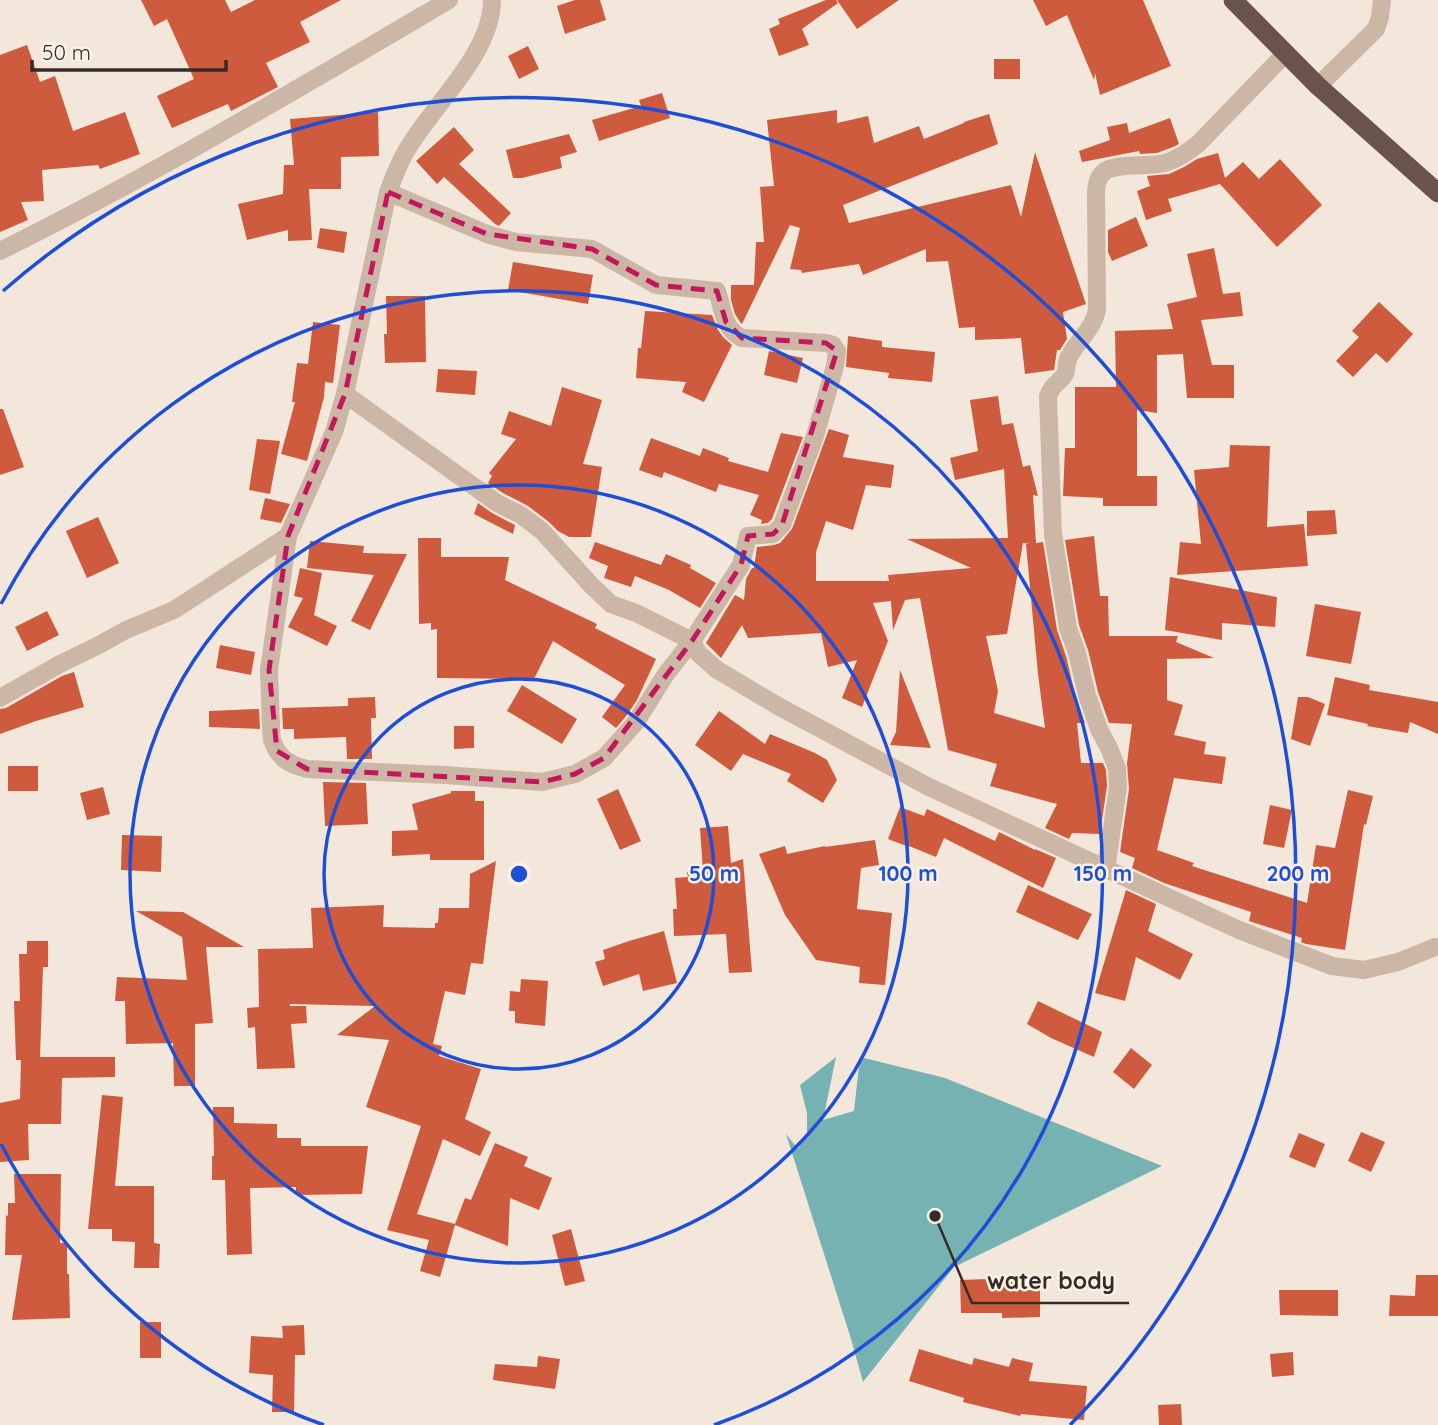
<svg xmlns="http://www.w3.org/2000/svg" width="1438" height="1425" viewBox="0 0 1438 1425" font-family="Quicksand,sans-serif">
  <style>
    .water { fill: #77b2b2 }
    .building { fill: #ce5b3d; fill-rule: evenodd }
    .lines { fill: none; stroke-linecap: round; stroke-linejoin: round }
    .minor { stroke: #ccb6a5; stroke-width: 18 }
    .trunk { stroke: #6a534a; stroke-width: 19 }
    .marked { fill: none; stroke: #c2185b; stroke-width: 5; stroke-dasharray: 14 9; stroke-linejoin: round }
    .ring { fill: none; stroke: #1d4ed8; stroke-width: 3.5 }
    .centre { fill: #1d4ed8; stroke: #fbf1e7; stroke-width: 3.5 }
    .ring-label { font-size: 21px; text-anchor: middle; font-weight: bold; fill: #1d4ed8; stroke: #fbf1e7; stroke-width: 5; stroke-linejoin: round; paint-order: stroke }
    .leader { fill: none; stroke: #372b27; stroke-width: 2.5 }
    .callout-dot { fill: #372b27; stroke: #fbf1e7; stroke-width: 2.5 }
    .callout-label { font-size: 23px; text-anchor: middle; font-weight: bold; fill: #372b27; stroke: #fbf1e7; stroke-width: 5; stroke-linejoin: round; paint-order: stroke }
  </style>
  <rect width="100%" height="100%" fill="#f3e6da"/>
  <!-- water -->
  <path class="water" d="M836,1057L823,1120L854,1111L860,1057L945,1078L1162,1166L954,1267L863,1382L851,1339L786,1134L798,1149L807,1134V1113L800,1085Z"/>
  <!-- building -->
  <g class="building">
    <path d="M141,0H225L231,12L255,0H341L300,22L310,42L266,63L278,87L231,111L228,104L172,128L157,96L194,79L167,19L154,26Z"/>
    <path d="M575,0H600L606,20L565,34L557,6Z"/>
    <path d="M826,0H836L838,3L802,29L809,45L779,56L769,29L780,24L778,19Z"/>
    <path d="M837,0H899L857,29Z"/>
    <path d="M1033,0H1143L1171,66L1100,95L1095,73L1094,80L1067,15L1046,26Z"/>
    <path d="M27,45L40,82L55,76L73,131L125,112L140,154L100,169L98,165L42,170L44,201L21,202L28,220L0,232V55Z"/>
    <path d="M528,46L539,69L519,79L508,56Z"/>
    <rect x="994" y="59" width="26" height="20"/>
    <path d="M662,93L670,118L599,141L592,120L641,106L639,100Z"/>
    <path d="M837,110V123L868,116L874,143L919,126L924,139L964,123V122L989,114L998,144L843,205L849,223L1011,185L1021,217L1035,152L1086,304L1063,312L1067,339L1060,350H1057L1054,370L1025,374L1021,338L975,340V327L959,328L948,261L926,262V249L863,275L859,264L802,273L801,270L790,269L800,228L790,225L742,324L740,322L735,314L731,300V285H754L756,242H764L760,187L774,186L767,120Z"/>
    <path d="M378,112L379,156L341,157V189H309L312,240L288,241V230L247,240L238,204L283,194L284,165H294L290,119Z"/>
    <path d="M1170,118L1179,144L1173,147L1157,153L1140,154L1139,151L1082,162L1079,151L1110,140L1107,127L1127,123L1129,133Z"/>
    <path d="M454,127L474,150L459,164L511,213L499,226L495,224L444,177L437,184L416,161Z"/>
    <path d="M569,134L577,152L560,157L562,168L522,178H513L506,150Z"/>
    <path d="M1218,153L1225,178L1243,162L1259,179L1280,159L1322,205L1277,247L1220,184L1168,199L1172,211L1146,220L1137,191L1150,186L1147,176L1169,174L1184,167L1197,159Z"/>
    <path d="M1136,217L1148,246L1112,261L1108,252V230Z"/>
    <path d="M320,228L347,232L344,253L317,248Z"/>
    <path d="M1214,248L1223,294L1240,292L1243,316L1201,320L1212,365H1234V398H1187L1183,354L1157,355V413L1137,410V476H1157V506H1103V498L1063,496L1065,448H1075V387H1116L1115,331L1173,329L1167,304L1197,297L1187,254Z"/>
    <path d="M513,262L593,275L588,304L508,290Z"/>
    <path d="M386,296H425L426,362L385,363L384,334H387Z"/>
    <path d="M1379,302L1413,334L1387,363L1376,353L1353,377L1336,361L1359,337L1352,331Z"/>
    <path d="M645,311L712,315L718,330L723,337L732,345L704,402L682,392L686,382L636,378L638,348H641Z"/>
    <path d="M313,322L340,325L333,383L325,382L324,397L307,461L281,454L295,402H292L297,363L308,364Z"/>
    <path d="M848,336L882,341V347L935,352L932,382L888,378L889,373L846,367Z"/>
    <path d="M769,351L803,358L797,383L764,375Z"/>
    <path d="M438,369L477,371L475,395L436,392Z"/>
    <path d="M562,387L602,400L583,464L602,467L591,537H569L558,531L549,522L528,506L503,493L488,483L492,476L489,473L516,439L501,434L509,411L551,426Z"/>
    <path d="M998,396L1002,425L1013,423L1023,467L1030,465L1038,496L1033,495L1036,543L1043,542L1057,630L1066,656L1076,698L1085,723H1077L1081,763H1103L1106,770L1107,786L1100,834L1072,833L1069,839L1045,828L1057,804L990,786L997,764L948,750L920,598L905,600L893,630L891,601L873,603L888,641L862,707L842,698L857,660L828,667L821,633L748,638L742,625L721,658L706,643L735,595L744,600L746,579L752,568H754L757,547L774,545L780,543L792,529L829,429L849,435L843,457L894,465L891,488L866,485L853,530L826,521L816,552V581H889L888,575L971,568L907,539L1008,538L1004,469L955,480L950,458L978,451L970,400ZM1023,543L1030,544H1026L1038,674L1045,728L994,713L998,691L986,636L1007,634Z"/>
    <path d="M0,409H3L24,467L0,475Z"/>
    <path d="M781,433L803,437L772,519L768,523L761,524L762,520L750,515L759,495L719,484L716,492L664,472L662,478L639,470L651,438L700,456L703,448L729,458L728,461L768,472Z"/>
    <path d="M257,439L280,441L270,494L249,490Z"/>
    <path d="M1230,445L1270,446L1267,527L1304,524L1308,566L1177,575L1180,542L1201,544L1194,470L1229,467Z"/>
    <path d="M265,498L290,504L281,523L260,519Z"/>
    <path d="M478,503L492,513L515,525L513,534L474,514Z"/>
    <path d="M1335,510L1337,534L1307,536V511Z"/>
    <path d="M98,517L119,563L87,578L66,531Z"/>
    <path d="M1094,536L1100,596H1108L1109,636H1178L1176,642L1214,658L1167,659V700L1183,705L1174,735L1206,742L1204,754L1226,757L1222,784L1174,778L1157,850L1194,863L1192,866L1307,903L1316,845L1335,848L1348,790L1373,796L1366,825L1364,824L1345,950L1306,944L1301,942L1302,938L1249,921L1251,912L1164,883L1132,868L1135,858L1120,852L1129,789L1127,763L1132,724L1109,723L1098,692L1088,650L1079,625L1065,540Z"/>
    <path d="M418,538H441V557H509L505,580L597,624L595,628L656,659L637,700L627,715L616,728L602,717L625,685L553,641L534,679L437,678V629L431,630V623L419,624Z"/>
    <path d="M310,541L364,546L363,553L407,554L370,630L351,621L374,575L307,568Z"/>
    <path d="M595,542L661,565L666,554L691,565L690,568L716,583L700,608L669,590L635,576L631,587L604,578L608,566L589,558Z"/>
    <path d="M300,568L322,573L314,615L337,626L327,646L288,627L303,598L294,596Z"/>
    <path d="M1170,577L1277,597L1275,627L1222,623V640L1165,630Z"/>
    <path d="M1315,604L1361,612L1351,664L1306,656Z"/>
    <path d="M47,611L59,635L27,651L15,627Z"/>
    <path d="M220,645L255,652L251,675L216,668Z"/>
    <path d="M900,670L931,748L890,745L896,732Z"/>
    <path d="M74,672L84,707L36,721L0,734V709L6,708L62,676Z"/>
    <path d="M1335,677L1370,685L1369,690L1438,702V734L1410,722L1408,733L1367,726L1368,724L1327,715Z"/>
    <path d="M522,685L577,719L562,744L507,711Z"/>
    <path d="M375,697L376,718H371L372,759H347L346,737L294,739V729H283L282,708L348,706V698Z"/>
    <path d="M1298,697H1308L1325,704L1310,746L1291,739Z"/>
    <path d="M259,709L260,729L209,727V711Z"/>
    <path d="M719,711L765,744L770,734L815,753L827,760L837,780L823,803L787,781L791,774L743,754L731,771L695,745Z"/>
    <path d="M454,726H474V748L454,749Z"/>
    <rect x="8" y="766" width="30" height="25"/>
    <path d="M323,782L366,783L368,824L325,826Z"/>
    <path d="M103,787L110,814L87,820L80,793Z"/>
    <path d="M618,789L641,841L620,850L597,799Z"/>
    <path d="M451,791H475V801H484V860H430V854L392,856V831L418,830L412,804L451,793Z"/>
    <path d="M1270,805L1292,810L1284,848L1263,844Z"/>
    <path d="M900,807L924,816L927,809L995,841L999,832L1035,850V849L1056,858L1043,888L944,838L936,857L909,846V847L888,839Z"/>
    <path d="M728,826L731,863L743,859L752,972L729,973L726,934L674,936L673,909H677L675,878L688,877L687,872L703,871L700,828Z"/>
    <path d="M122,835L162,836L161,872L121,870Z"/>
    <path d="M875,840L879,865L861,868L857,909L892,913L885,985L859,983L860,967L816,960L785,915L759,854L785,846L787,854L825,846V847Z"/>
    <path d="M496,861L483,964L471,963L465,995L445,991L433,1044L442,1046L439,1056L481,1069L465,1119L491,1132L480,1156L443,1139L417,1214L455,1224L465,1198L471,1200L495,1143L528,1157L524,1166L552,1178L539,1210L510,1198L508,1246L455,1225L440,1277L420,1271L429,1240L387,1230L421,1126L366,1107L389,1040L337,1035L375,1006L290,1004V1006H306L307,1023L291,1024L295,1068L257,1069L255,1027L248,1028L247,1008L259,1007L258,949L313,948L311,908L384,905L383,927L435,928V923H438L439,908H469L470,874Z"/>
    <path d="M1028,885L1092,914L1078,940L1016,912Z"/>
    <path d="M1126,890L1156,904L1148,931L1193,954L1180,980L1136,957L1125,1001L1095,993Z"/>
    <path d="M136,911L183,912L244,947H206L213,1023L195,1024V1086H174L173,1043L126,1044L125,1001H115L117,977L187,980L182,937Z"/>
    <path d="M664,931L677,983L643,991L639,974L603,986L595,962L605,959L603,950L629,941Z"/>
    <path d="M27,941H48V967H43L40,1057H115V1077L62,1078L61,1124H28L29,1160L0,1162V1103L20,1099L21,1060H16L14,1001H20L19,954H27Z"/>
    <path d="M521,979L548,981L545,1026L515,1023V1011H509L510,991L520,992Z"/>
    <path d="M1038,1001L1102,1032L1094,1057L1051,1038L1027,1024Z"/>
    <path d="M1131,1048L1152,1065L1134,1089L1113,1072Z"/>
    <path d="M102,1095L123,1097L115,1186H154V1243L160,1244L159,1268H134L135,1242L112,1241V1229H88Z"/>
    <path d="M213,1107H234V1123L277,1124V1138H301V1146H368L362,1194L296,1195V1187L250,1188L252,1254L227,1255L225,1180H212V1156H214Z"/>
    <path d="M1361,1132L1385,1142L1371,1172L1348,1161Z"/>
    <path d="M1299,1133L1325,1144L1315,1168L1289,1157Z"/>
    <path d="M14,1174H61L60,1243H67V1274H69L70,1318L12,1320L22,1255H5L6,1215L8,1216V1203H15Z"/>
    <path d="M571,1229L585,1281L565,1286L552,1235Z"/>
    <path d="M1416,1275H1438V1316H1389L1390,1295L1415,1296Z"/>
    <path d="M988,1279V1283L1028,1281L1029,1290H1040V1317L1002,1318V1313H961L960,1280Z"/>
    <path d="M1279,1290H1338V1316L1280,1315Z"/>
    <rect x="140" y="1322" width="21" height="36"/>
    <path d="M304,1325L305,1355H295L294,1412H272L273,1375L249,1373L251,1336L283,1338L282,1326Z"/>
    <path d="M919,1349L972,1365L974,1358L1009,1367L1012,1358L1033,1363L1029,1381L1087,1386L1084,1420L1021,1414L1020,1416L963,1402L964,1398L909,1381Z"/>
    <path d="M1293,1352L1294,1375L1272,1377L1270,1354Z"/>
    <path d="M538,1356L560,1359L555,1389L493,1380L495,1364L537,1367Z"/>
    <path d="M1181,1404L1182,1425H1159L1158,1405Z"/>
  </g>
  <g class="lines">
    <!-- minor -->
    <g class="minor">
      <path d="M1318,86L1376,29L1380,17L1382,0"/>
      <path d="M388,192L487,234L516,242L592,249L656,285L717,291C723,309 723,329 742,338L826,343L833,345L837,351L835,366L815,436L782,525L773,534L748,536L741,565L692,641L666,674L636,722L604,758L575,774L542,782L445,775L307,769L294,765L284,759L277,751L272,740L271,727L269,670L288,536L334,432L345,394L388,192C394,177 399,162 408,148C434,104 492,53 492,0"/>
      <path d="M0,251C153,175 301,87 449,0"/>
      <path d="M345,394L497,503L521,515L542,531L591,585L611,604L636,613L692,641L698,653L716,669L778,706L929,787L1239,930L1332,966L1364,970L1398,962L1435,947"/>
      <path d="M0,698L60,664L99,645L126,630L174,610L288,536"/>
      <path d="M1106,870L1118,787L1117,768L1109,748L1099,729L1087,695L1077,653L1068,628L1053,534L1048,396C1053,382 1060,383 1065,374C1067,369 1066,362 1069,357C1078,339 1094,329 1097,309L1096,191C1097,183 1098,176 1105,171C1118,163 1149,167 1165,163C1178,159 1188,152 1198,144L1286,53"/>
    </g>
    <!-- trunk -->
    <path class="trunk" d="M1233,0L1318,86L1438,193"/>
  </g>
  <!-- marked area -->
  <path class="marked" d="M388,192L487,234L592,249L656,285L717,291L726,322L742,338L826,343L837,351L782,525L773,534L748,536L741,565L692,641L604,758L575,774L542,782L307,769L277,751L269,670L288,536L345,394Z"/>
  <!-- distance rings -->
  <g class="ring">
    <circle cx="519" cy="874" r="195"/>
    <circle cx="519" cy="874" r="389"/>
    <path d="M324 1425A584 584 0 0 1 1 1144M1 604A584 584 0 1 1 714 1425"/>
    <path d="M3 291A779 779 0 0 1 1070 1425"/>
  </g>
  <circle cx="519" cy="874" r="10" class="centre"/>
  <g class="ring-label">
    <text x="714" y="881">50 m</text>
    <text x="908" y="881">100 m</text>
    <text x="1103" y="881">150 m</text>
    <text x="1298" y="881">200 m</text>
  </g>
  <!-- callouts -->
  <path class="leader" d="M935 1216L972 1303H1129"/>
  <circle class="callout-dot" cx="935" cy="1216" r="7"/>
  <g class="callout-label">
    <text x="1051" y="1289">water body</text>
  </g>
  <!-- scale -->
  <path d="M32 60v10h194v-10" fill="none" stroke="#372b27" stroke-width="3.5"/>
  <text x="42" y="60" font-size="21" fill="#372b27" stroke="#fbf1e7" stroke-width="5" paint-order="stroke">50 m</text>
</svg>
